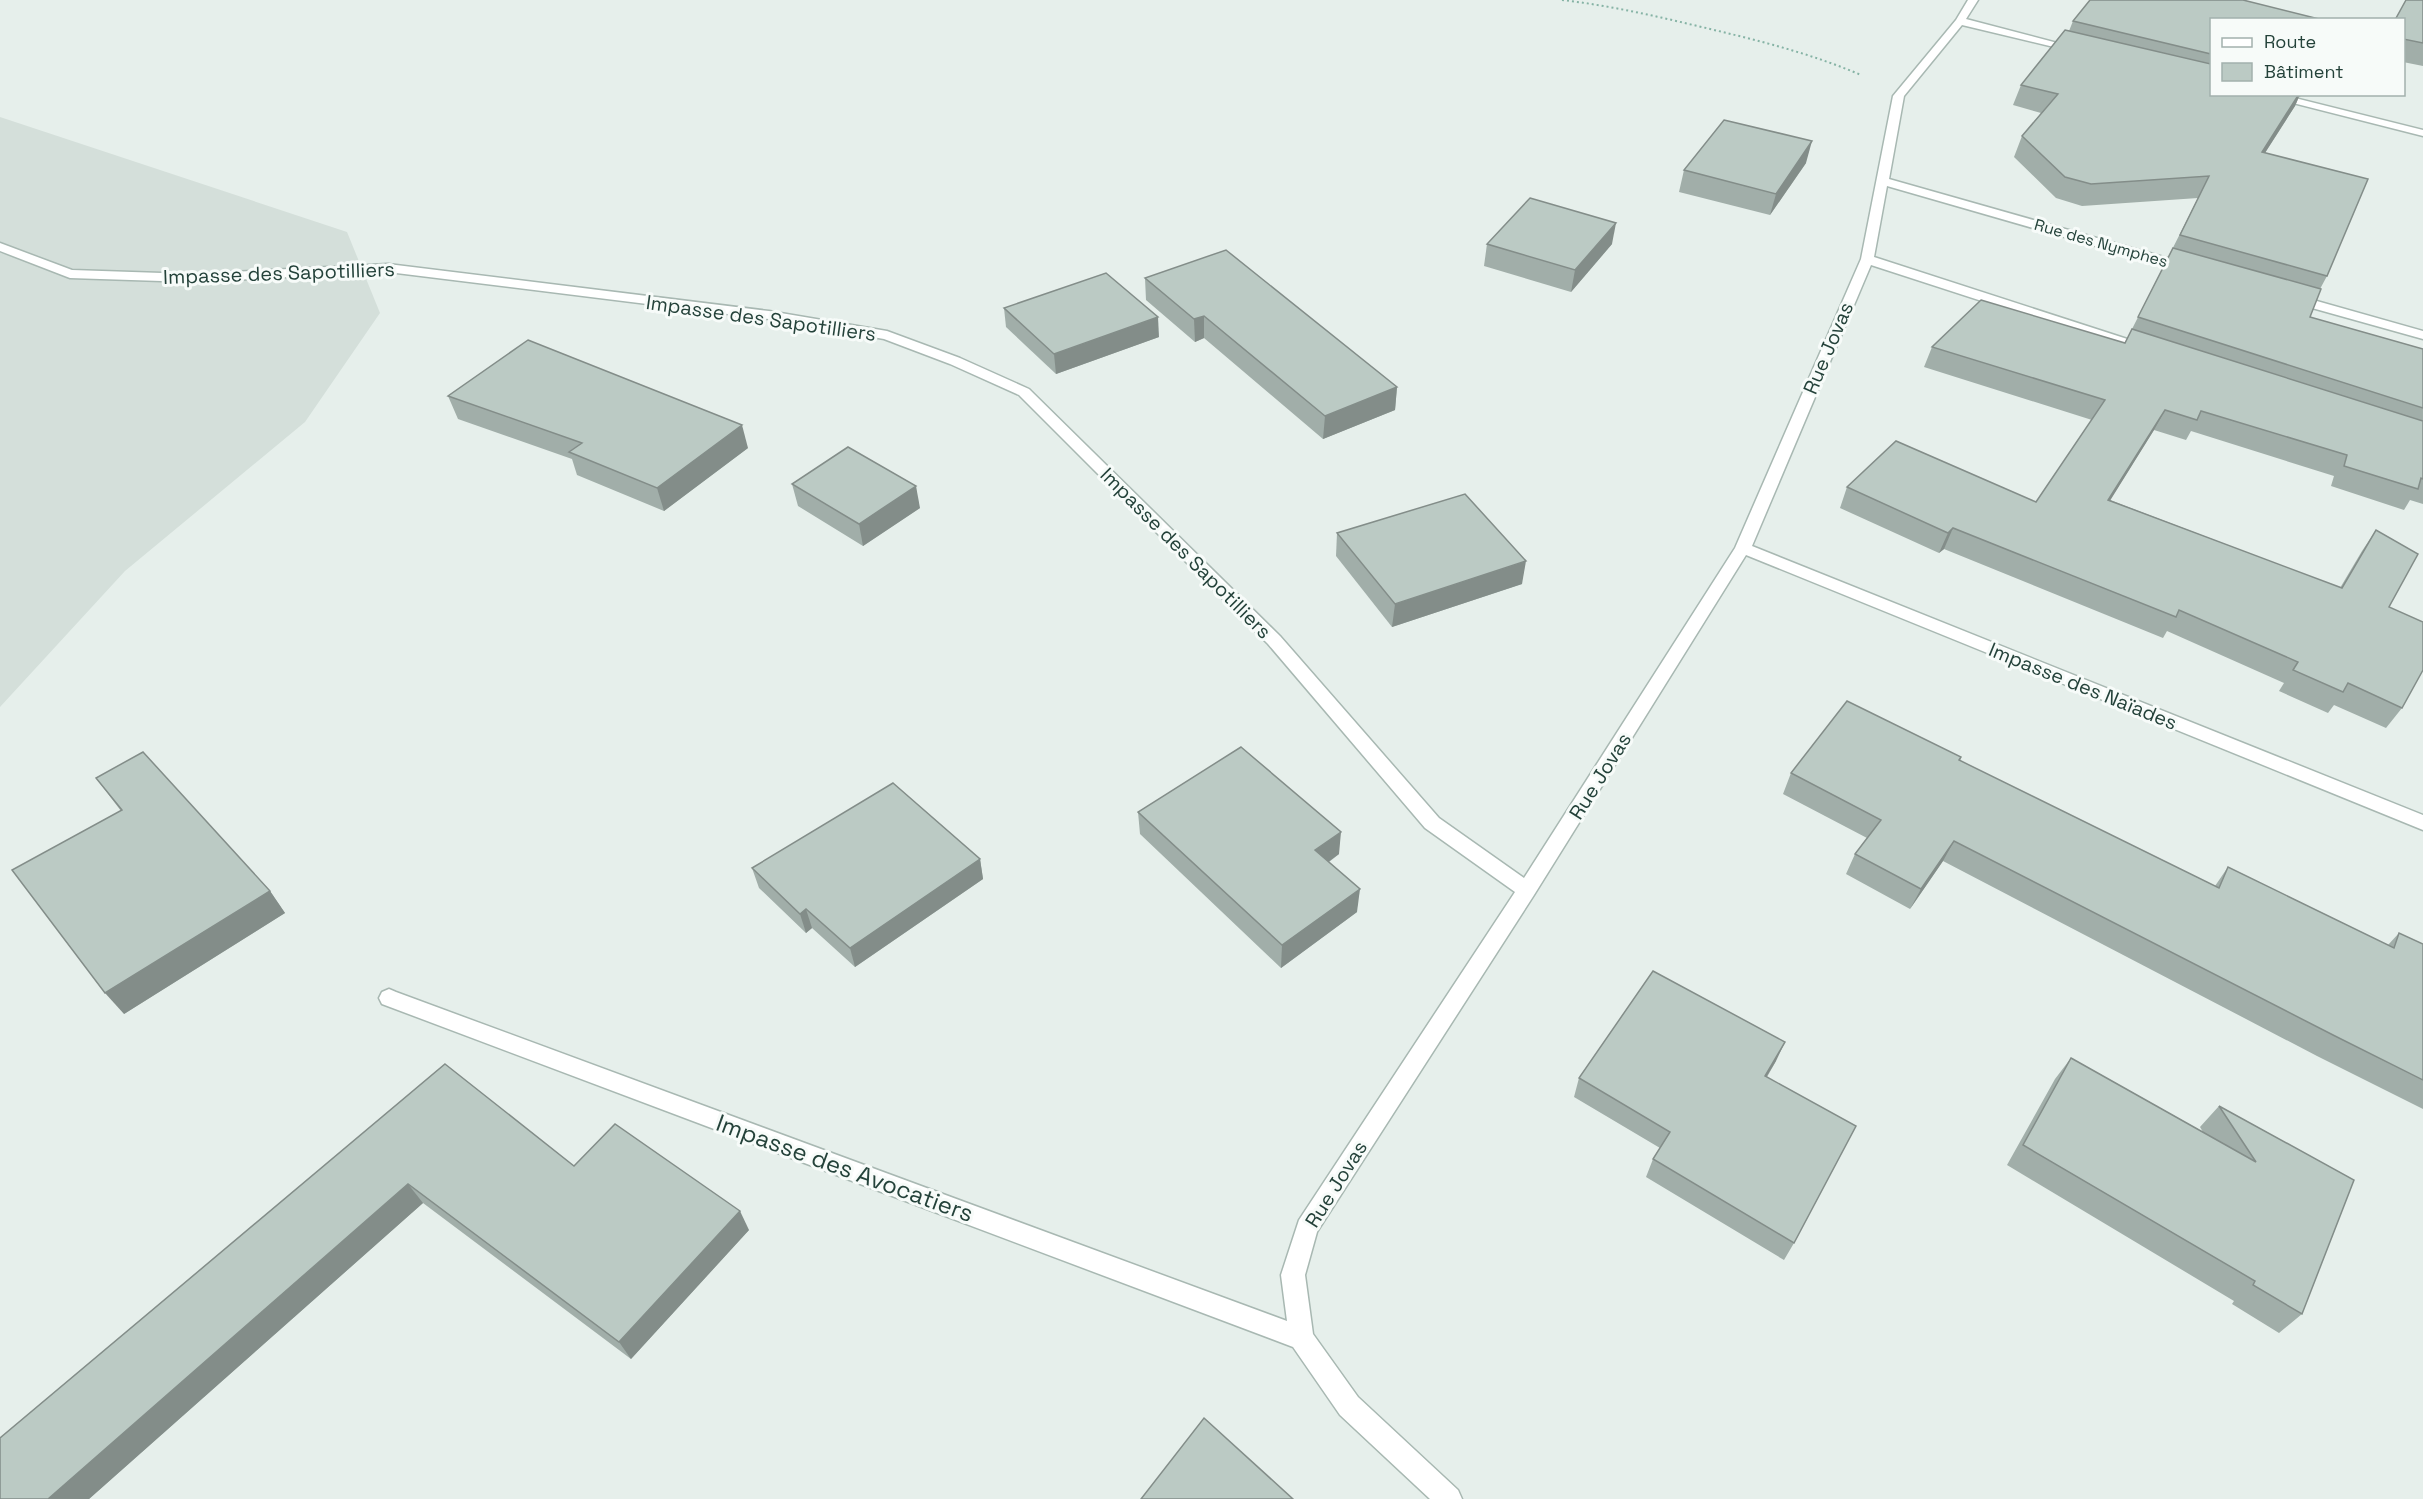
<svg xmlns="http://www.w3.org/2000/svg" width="2423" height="1499" viewBox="0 0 2423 1499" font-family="'Space Grotesk',sans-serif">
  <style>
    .built { fill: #d4dfda }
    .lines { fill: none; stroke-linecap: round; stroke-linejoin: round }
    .minor-casing { stroke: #a8b8b2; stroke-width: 3 }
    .path { stroke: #86b3a5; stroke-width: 2; stroke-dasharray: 2 3; stroke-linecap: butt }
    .minor { fill: #fff; fill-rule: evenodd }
    .wall { fill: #a1aea9 }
    .shaded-wall { fill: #838d89 }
    .building { fill: #bbcac4; stroke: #838d89; stroke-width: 1.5 }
    .labels { text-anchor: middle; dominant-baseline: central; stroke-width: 6; stroke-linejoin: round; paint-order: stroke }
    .far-street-label { font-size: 16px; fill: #24423a; stroke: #f7fbf9 }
    .street-label { font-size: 20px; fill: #24423a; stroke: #f7fbf9 }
    .near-street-label { font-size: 24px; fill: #24423a; stroke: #f7fbf9 }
  </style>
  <rect width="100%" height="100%" fill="#e6efeb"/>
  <!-- built -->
  <path class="built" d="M0,117L347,232L380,313L305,422L125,571L0,707Z"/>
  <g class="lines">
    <defs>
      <g id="minor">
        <path d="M1968,0H1978L1966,19L2084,50L2079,53L1962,25L1904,96L1889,179L2192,265L2193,268L2192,271H2182L1887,186L1874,257L2152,347L2154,350L2152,353H2142L1871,265L1752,546L2423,815V830L1746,555L1534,895L1317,1232L1305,1275L1313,1334L1358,1397L1458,1490L1462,1499H1430L1340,1415L1293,1347L382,1004L379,998L382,992L389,989L396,992L1287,1321L1281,1275L1299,1220L1515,892L1425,828L1268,644L1019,395L950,364L884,339L769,319L388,272L192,282L70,278L0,251V243L72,270L192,274L388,264L769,311L887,331L960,358L1029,389L1280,636L1439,818L1524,878L1735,548L1861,259L1893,96L1956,20Z"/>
        <path d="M2258,94H2279L2423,130V136Z"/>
        <path d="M2292,294L2423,331V339L2287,301L2285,298Z"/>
      </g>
    </defs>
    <!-- minor casing -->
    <use href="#minor" class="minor-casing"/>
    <!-- path -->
    <path class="path" d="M1562,0C1605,5 1647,14 1689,24C1748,38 1805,51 1861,75"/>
    <!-- minor -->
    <use href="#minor" class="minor"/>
  </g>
  <!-- wall -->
  <g class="wall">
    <path d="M2423,0V66L2403,62V20Z"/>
    <path d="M2211,20V94H2302L2300,97H2299L2295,106L2265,153L2327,276L2320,289L2310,317L2423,349V504L2410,500L2404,510L2331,486L2334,476L2191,431L2186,440L2154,430L2110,500L2340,588L2362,551L2376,530L2389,607L2402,708L2386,728L2334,705L2328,713L2279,691L2284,683L2167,631L2163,638L1944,549L1939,553L1840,508L1847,487L2036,502L2092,420L1924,367L1932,347L2125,343L2198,198L2082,206L2056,198L2014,157L2022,136L2041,113L2013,105L2021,85L2069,31L2073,21Z"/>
    <path d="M1806,163L1770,215L1679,192L1684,170Z"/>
    <path d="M1487,244H1612L1571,292L1484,266Z"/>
    <path d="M1145,278L1397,387L1395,410L1323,439L1204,338L1195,342L1146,300Z"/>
    <path d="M1004,308L1159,337L1056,374L1006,327Z"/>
    <path d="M448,396L748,448L664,511L577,475L572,459L458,419Z"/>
    <path d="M792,484L920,508L863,546L798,506Z"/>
    <path d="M1337,533L1522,584L1392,627L1336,556Z"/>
    <path d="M1961,757L1960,761L2215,886L2228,867L2388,945L2399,933L2423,944V1109L2317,1056L1943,861L1910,909L1846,874L1855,854L1867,838L1783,794L1791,773Z"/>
    <path d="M96,778L270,891L285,913L124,1014L121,811Z"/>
    <path d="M1138,812L1339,854L1329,862L1357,912L1281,968L1140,834Z"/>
    <path d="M980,859L983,879L855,967L812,928L806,933L759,888L752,868Z"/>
    <path d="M2071,1058L2203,1132L2200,1127L2219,1106L2354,1180L2302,1314L2279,1333L2232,1304L2234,1301L2007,1165L2055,1079Z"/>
    <path d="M1776,1061L1767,1077L1794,1243L1784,1260L1646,1177L1653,1159L1660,1148L1574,1097L1579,1078Z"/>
    <path d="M445,1064L574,1166L749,1230L631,1359L423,1203L89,1499H0Z"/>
  </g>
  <!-- shaded-wall -->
  <g class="shaded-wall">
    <path d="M2299,94H2300L2295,106L2252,173L2262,152Z"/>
    <path d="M1812,141L1806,163L1770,215L1776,194Z"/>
    <path d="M1616,223L1612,244L1571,292L1575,270Z"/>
    <path d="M1204,316V338L1195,342L1194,319Z"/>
    <path d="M1158,317L1159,337L1056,374L1054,354Z"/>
    <path d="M1397,387L1395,410L1323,439L1325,416Z"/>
    <path d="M2165,410L2154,430L2098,520L2108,500Z"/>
    <path d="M742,425L748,448L664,511L657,488Z"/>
    <path d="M916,486L920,508L863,546L859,524Z"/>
    <path d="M1953,528L1944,549L1939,553L1948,533Z"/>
    <path d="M1526,561L1522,584L1392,627L1395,604Z"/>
    <path d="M1341,832L1339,854L1313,873L1315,850Z"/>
    <path d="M1954,841L1943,861L1910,909L1921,889Z"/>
    <path d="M980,859L983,879L855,967L850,948Z"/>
    <path d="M1360,889L1357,912L1281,968L1282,945Z"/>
    <path d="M270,891L285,913L124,1014L105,993Z"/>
    <path d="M806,909L812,928L806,933L800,914Z"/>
    <path d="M1785,1042L1776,1061L1756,1094L1765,1076Z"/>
    <path d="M408,1184L423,1203L89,1499H48Z"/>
    <path d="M740,1211L749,1230L631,1359L619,1342Z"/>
  </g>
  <!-- building -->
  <g class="building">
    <path d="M2090,0H2243L2323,20H2211V54L2073,21Z"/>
    <path d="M2406,0H2423V43L2403,39V20H2395Z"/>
    <path d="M2065,30L2211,64V94H2299L2262,152L2368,179L2327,276L2180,235L2209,176L2091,184L2065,177L2022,136L2058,94L2021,85Z"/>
    <path d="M1724,120L1812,141L1776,194L1684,170Z"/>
    <path d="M1530,198L1616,223L1575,270L1487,244Z"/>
    <path d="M2173,248L2321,289L2310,317L2423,349V408L2138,317Z"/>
    <path d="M1226,250L1397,387L1325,416L1204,316L1194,319L1145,278Z"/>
    <path d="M1106,273L1158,317L1054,354L1004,308Z"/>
    <path d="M1981,300L2125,343L2132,329L2423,421V479L2421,478L2418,489L2344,466L2347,455L2201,411L2197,420L2165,410L2108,500L2342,588L2376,530L2418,554L2389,607L2423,622V670L2402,708L2348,683L2343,692L2293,670L2298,662L2179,610L2176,617L1953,528L1948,533L1847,487L1896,441L2036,502L2105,400L1932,347Z"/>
    <path d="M528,340L742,425L657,488L569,452L582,443L448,396Z"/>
    <path d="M848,447L916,486L859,524L792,484Z"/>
    <path d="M1465,494L1526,561L1395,604L1337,533Z"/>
    <path d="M1847,701L1961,757L1959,760L2219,888L2228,867L2394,948L2399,933L2423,944V1080L2335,1036L1954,841L1921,889L1855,854L1881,820L1791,773Z"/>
    <path d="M1241,747L1341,832L1315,850L1360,889L1282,945L1138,812Z"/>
    <path d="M143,752L270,891L105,993L12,870L122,810L96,778Z"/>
    <path d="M893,783L980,859L850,948L806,909L800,914L752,868Z"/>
    <path d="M1653,971L1785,1042L1765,1076L1856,1126L1794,1243L1653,1159L1670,1132L1579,1078Z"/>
    <path d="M2071,1058L2256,1162L2219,1106L2354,1180L2302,1314L2253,1285L2255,1281L2023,1145Z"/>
    <path d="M445,1064L574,1166L615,1124L740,1211L619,1342L408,1184L48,1499H0V1438Z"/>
    <path d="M1204,1418L1293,1499H1141Z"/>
  </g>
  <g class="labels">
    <!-- far-street labels -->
    <g class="far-street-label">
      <text transform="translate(2101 243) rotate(16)">Rue des Nymphes</text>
    </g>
    <!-- street labels -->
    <g class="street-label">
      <text transform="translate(279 273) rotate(-2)">Impasse des Sapotilliers</text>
      <text transform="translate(761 318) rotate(8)">Impasse des Sapotilliers</text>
      <text transform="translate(1828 348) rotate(-67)">Rue Jovas</text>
      <text transform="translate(1186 553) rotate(45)">Impasse des Sapotilliers</text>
      <text transform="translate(2083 686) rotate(22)">Impasse des Naïades</text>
      <text transform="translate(1600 776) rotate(-58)">Rue Jovas</text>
      <text transform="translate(1336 1184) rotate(-58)">Rue Jovas</text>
    </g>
    <!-- near-street labels -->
    <g class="near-street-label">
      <text transform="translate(845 1168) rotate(20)">Impasse des Avocatiers</text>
    </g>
  </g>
  <!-- legend -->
  <rect x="2210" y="18" width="195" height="78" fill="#f7fbf9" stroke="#a3b1ad" stroke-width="1.5"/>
  <rect x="2222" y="38" width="30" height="9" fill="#ffffff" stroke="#a3b1ad" stroke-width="1.5"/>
  <text x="2264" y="48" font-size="18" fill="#24423a">Route</text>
  <rect x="2222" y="63" width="30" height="18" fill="#bbcac4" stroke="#a3b1ad" stroke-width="1.5"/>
  <text x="2264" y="78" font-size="18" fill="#24423a">Bâtiment</text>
</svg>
